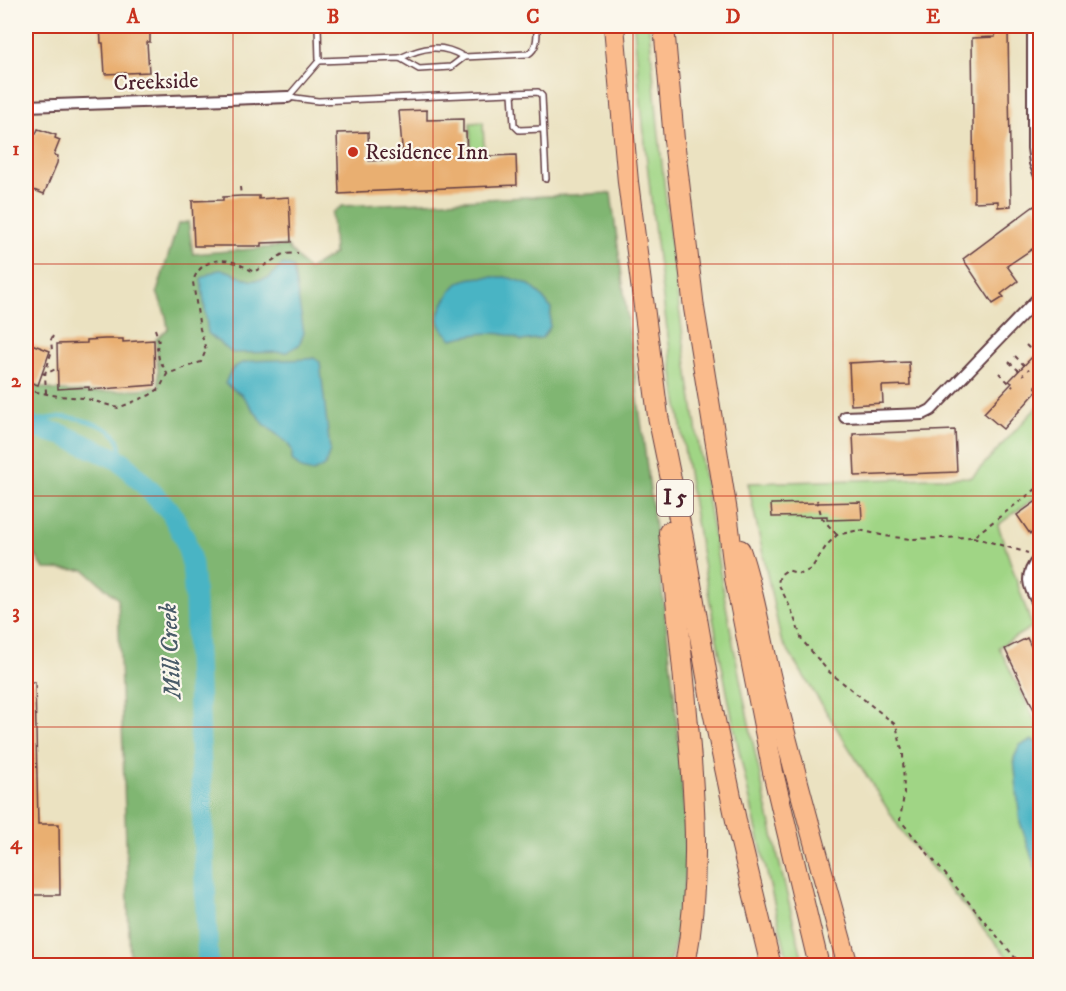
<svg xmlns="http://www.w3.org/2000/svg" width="1066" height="991" viewBox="0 0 1066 991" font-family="'IM FELL DW Pica',serif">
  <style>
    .green { fill: #a0d585; stroke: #757a58; stroke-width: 1.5 }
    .forest { fill: #80b672; stroke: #656a4e; stroke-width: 1.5 }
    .water { fill: #48b4c4; stroke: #496a78; stroke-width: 1.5 }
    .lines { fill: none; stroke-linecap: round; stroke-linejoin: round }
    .stream { stroke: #48b4c4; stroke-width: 4 }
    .river { stroke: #48b4c4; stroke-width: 21 }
    .building { fill: #e9af71 }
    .service-casing { stroke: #623c42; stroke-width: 8 }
    .minor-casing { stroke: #623c42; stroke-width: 14 }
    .motorway-casing { stroke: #623c42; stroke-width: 22 }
    .path { stroke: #623c42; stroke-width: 2; stroke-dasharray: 4.5 4.5; stroke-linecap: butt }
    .service { stroke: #fff; stroke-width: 5 }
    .minor { stroke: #fff; stroke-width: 10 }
    .motorway { stroke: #fabb8c; stroke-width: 20 }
    .grid { fill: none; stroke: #c8321e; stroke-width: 1.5; stroke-opacity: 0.55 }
    .poi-dot { fill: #c8321e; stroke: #fbf7ec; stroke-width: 2 }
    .labels { text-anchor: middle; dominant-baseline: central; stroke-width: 4.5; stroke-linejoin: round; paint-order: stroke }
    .shield { fill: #fbf7ec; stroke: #7f6065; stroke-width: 1.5 }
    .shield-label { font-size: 21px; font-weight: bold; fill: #4a1f2b }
    .street-label { font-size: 22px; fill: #4a1f2b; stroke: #fbf7ec }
    .poi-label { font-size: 22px; fill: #4a1f2b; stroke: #fbf7ec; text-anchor: start }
    .water-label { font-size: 24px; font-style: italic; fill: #495b68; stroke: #fbf7ec }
    .neatline { fill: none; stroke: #c8321e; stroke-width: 2 }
    .grid-label { font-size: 20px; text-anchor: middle; font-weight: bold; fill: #c8321e }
  </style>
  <rect width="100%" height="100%" fill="#fbf7ec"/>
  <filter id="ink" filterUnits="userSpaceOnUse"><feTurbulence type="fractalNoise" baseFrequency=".0167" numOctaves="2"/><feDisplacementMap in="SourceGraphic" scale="12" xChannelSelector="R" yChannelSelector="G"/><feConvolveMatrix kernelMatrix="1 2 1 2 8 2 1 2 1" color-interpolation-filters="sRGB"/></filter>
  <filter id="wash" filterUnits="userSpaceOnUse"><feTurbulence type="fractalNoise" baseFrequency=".008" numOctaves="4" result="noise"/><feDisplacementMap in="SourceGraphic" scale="24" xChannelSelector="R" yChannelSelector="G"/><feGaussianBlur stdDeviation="1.35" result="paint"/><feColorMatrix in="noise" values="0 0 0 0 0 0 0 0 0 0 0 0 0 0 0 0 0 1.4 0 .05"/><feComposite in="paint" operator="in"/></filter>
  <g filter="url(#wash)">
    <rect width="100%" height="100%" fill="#ebe2c1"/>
    <!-- green -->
    <g class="green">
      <path d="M634,26H649C675,343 727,657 804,965H789C765,866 741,767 722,666C681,454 652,241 634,26Z"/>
      <path d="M483,122L484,148L471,149L470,123Z"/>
      <path d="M1040,404V494L998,525L1032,627L999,647L1040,731V965H1014L902,832L781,640L748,483L972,477Z"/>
    </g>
    <!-- forest -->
    <path class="forest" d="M611,193L655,528L675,702L685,823V880L679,930L669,965H130L118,599L85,570L44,569L26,540V382C68,399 114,391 159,387L156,339L168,329L166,316L157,292L178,224L188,222L193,254L287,246L308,270L334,254L332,213L342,206Z"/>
    <!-- water -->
    <g class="water">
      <path d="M283,264L293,267L304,333L299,345L287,352L232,353L208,333L201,279C226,261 227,274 250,280C255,281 263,279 269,278Z"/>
      <path d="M505,277C533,283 533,286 551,308L550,327L542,338L522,341C502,328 473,334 452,339C446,334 440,328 439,320C438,310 452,285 462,281C475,276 491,277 505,277Z"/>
      <path d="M314,358L320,362L330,450L325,466L313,472L301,469L292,460V450L287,443L264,424L242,395L225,384C227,378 231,368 238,365C251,357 296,362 314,358Z"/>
      <path d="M1032,740L1040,745V882L1020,822L1014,758L1020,745Z"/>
    </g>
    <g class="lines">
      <!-- stream -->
      <path class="stream" d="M26,424C52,415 73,414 98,425C108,429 115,432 119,442C121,448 121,455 121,461"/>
      <!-- river -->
      <path class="river" d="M26,425L63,435L121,461L171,512L185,539L192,564L195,601L208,966"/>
    </g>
    <g id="blocks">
      <!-- building -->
      <g class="building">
        <path d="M100,26H150V42H147L149,72L105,74L103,43H101Z"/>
        <path d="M1008,31L1011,206L998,207V201L974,202L972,38L995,37V32Z"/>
        <path d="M427,110V120L463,119V132H466L467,157L516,155L517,185L357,192V193L339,194L337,133L368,132L369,161L403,159L399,111Z"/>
        <path d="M38,129L56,135L55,138L60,140L54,155L58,156L57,163L44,194L26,187V130L36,134Z"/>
        <path d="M241,196H259V199L289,197L291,242L261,243V246H194L192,201L223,200V197Z"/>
        <path d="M1034,206L1041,215V243L1007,266L1018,281L1001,294L1004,297L993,304L963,259Z"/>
        <path d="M105,339H123V342L154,340L155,385L89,390V387L58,389L57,344L87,343V340Z"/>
        <path d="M26,342L50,351L38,385L26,381Z"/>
        <path d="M1034,355L1041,361V380L1035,386L1038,390L1003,429L984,413L1012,383L1009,381Z"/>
        <path d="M885,361V363L909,362L910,385L882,386L883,403L851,405L849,363Z"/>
        <path d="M955,430L957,472L855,476L853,434Z"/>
        <path d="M1041,498V526L1030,534L1017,515Z"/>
        <path d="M861,502L862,519L827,520V516L772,517L771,504Z"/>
        <path d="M1027,638L1041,667V724L1005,649Z"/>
        <path d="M26,682H35L38,824H59L60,895H26Z"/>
      </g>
    </g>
  </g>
  <g filter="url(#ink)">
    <use href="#blocks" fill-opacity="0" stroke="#623c42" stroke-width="1.5"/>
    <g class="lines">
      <defs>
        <g id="service">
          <path d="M400,58C423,47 441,43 464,57"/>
          <path d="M319,61L400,58L419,69L451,67L464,57L528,54C538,48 537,36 537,26"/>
          <path d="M512,93L514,125L519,130L543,129"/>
          <path d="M288,97L318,101L538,92L542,96L546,179"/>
          <path d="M288,97L319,61L318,26"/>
        </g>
        <g id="minor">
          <path d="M1033,30V148L1035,163L1040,176"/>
          <path d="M26,106L288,97"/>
          <path d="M845,417L923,414L931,410L1040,296"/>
          <path d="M1040,557C1022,577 1029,586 1040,607"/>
        </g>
        <g id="motorway">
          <path d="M614,26L628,182L658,416L683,538L713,711L738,830L771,966"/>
          <path d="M664,26L674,140L694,308L727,512L735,578L773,772L819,966"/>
          <path d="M669,532C675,593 682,653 687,714C695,799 701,882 685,966"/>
          <path d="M740,550C755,593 761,639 772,683C796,778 822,872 848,966"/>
        </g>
      </defs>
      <!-- service casing -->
      <use href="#service" class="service-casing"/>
      <!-- minor casing -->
      <use href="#minor" class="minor-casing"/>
      <!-- motorway casing -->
      <use href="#motorway" class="motorway-casing"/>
      <!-- path -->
      <g class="path">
        <path d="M240,187L241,196"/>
        <path d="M155,329L159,342L157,348L159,359L167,373"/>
        <path d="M1026,345L1039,358"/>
        <path d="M1015,356L1029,370"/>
        <path d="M1009,362L1024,375"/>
        <path d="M42,373L45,374L58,368"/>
        <path d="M999,373L1013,387"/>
        <path d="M26,390L58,396L84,398L118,408L150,395L160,388L167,374L201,362L206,350L200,329L193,282C198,262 219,256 236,263C242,265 248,269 254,272L283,254L298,253"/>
        <path d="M46,393L45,374L52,350L51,340L55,332"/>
        <path d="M817,500L822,518L837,535"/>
        <path d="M973,537L1028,553"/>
        <path d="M1022,966L900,820L904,795L903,754L896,725L828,671L802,640L791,609L778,583L780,575L787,570L801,574L811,569L827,545L837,535L859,530L885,536L910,539L973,537L1040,486"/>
      </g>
      <!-- service -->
      <use href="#service" class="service"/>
      <!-- minor -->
      <use href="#minor" class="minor"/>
      <!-- motorway -->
      <use href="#motorway" class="motorway"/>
    </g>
  </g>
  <!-- grid -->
  <path class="grid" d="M233,26V966M433,26V966M633,26V966M833,26V966M26,264H1040M26,496H1040M26,727H1040"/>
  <!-- markers -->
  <circle class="poi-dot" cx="353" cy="152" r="6"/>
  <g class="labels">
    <!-- shield labels -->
    <rect class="shield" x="657" y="480" width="36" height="36" rx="4.5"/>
    <g class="shield-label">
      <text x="675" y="498">I 5</text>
    </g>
    <!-- street labels -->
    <g class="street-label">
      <text transform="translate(156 82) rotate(-2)">Creekside</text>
    </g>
    <!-- poi labels -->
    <g class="poi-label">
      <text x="365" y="152">Residence Inn</text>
    </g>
    <!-- water labels -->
    <g class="water-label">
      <text transform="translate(171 651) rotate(-93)">Mill Creek</text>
    </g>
  </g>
  <!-- margin -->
  <rect width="1066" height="991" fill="none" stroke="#fbf7ec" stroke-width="66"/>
  <rect x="33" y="33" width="1000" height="925" class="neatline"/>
  <g class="grid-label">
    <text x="133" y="23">A</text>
    <text x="333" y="23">B</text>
    <text x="533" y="23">C</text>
    <text x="733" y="23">D</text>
    <text x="933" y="23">E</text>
    <text x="16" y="155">1</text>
    <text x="16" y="387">2</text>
    <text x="16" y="618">3</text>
    <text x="16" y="849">4</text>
  </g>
</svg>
